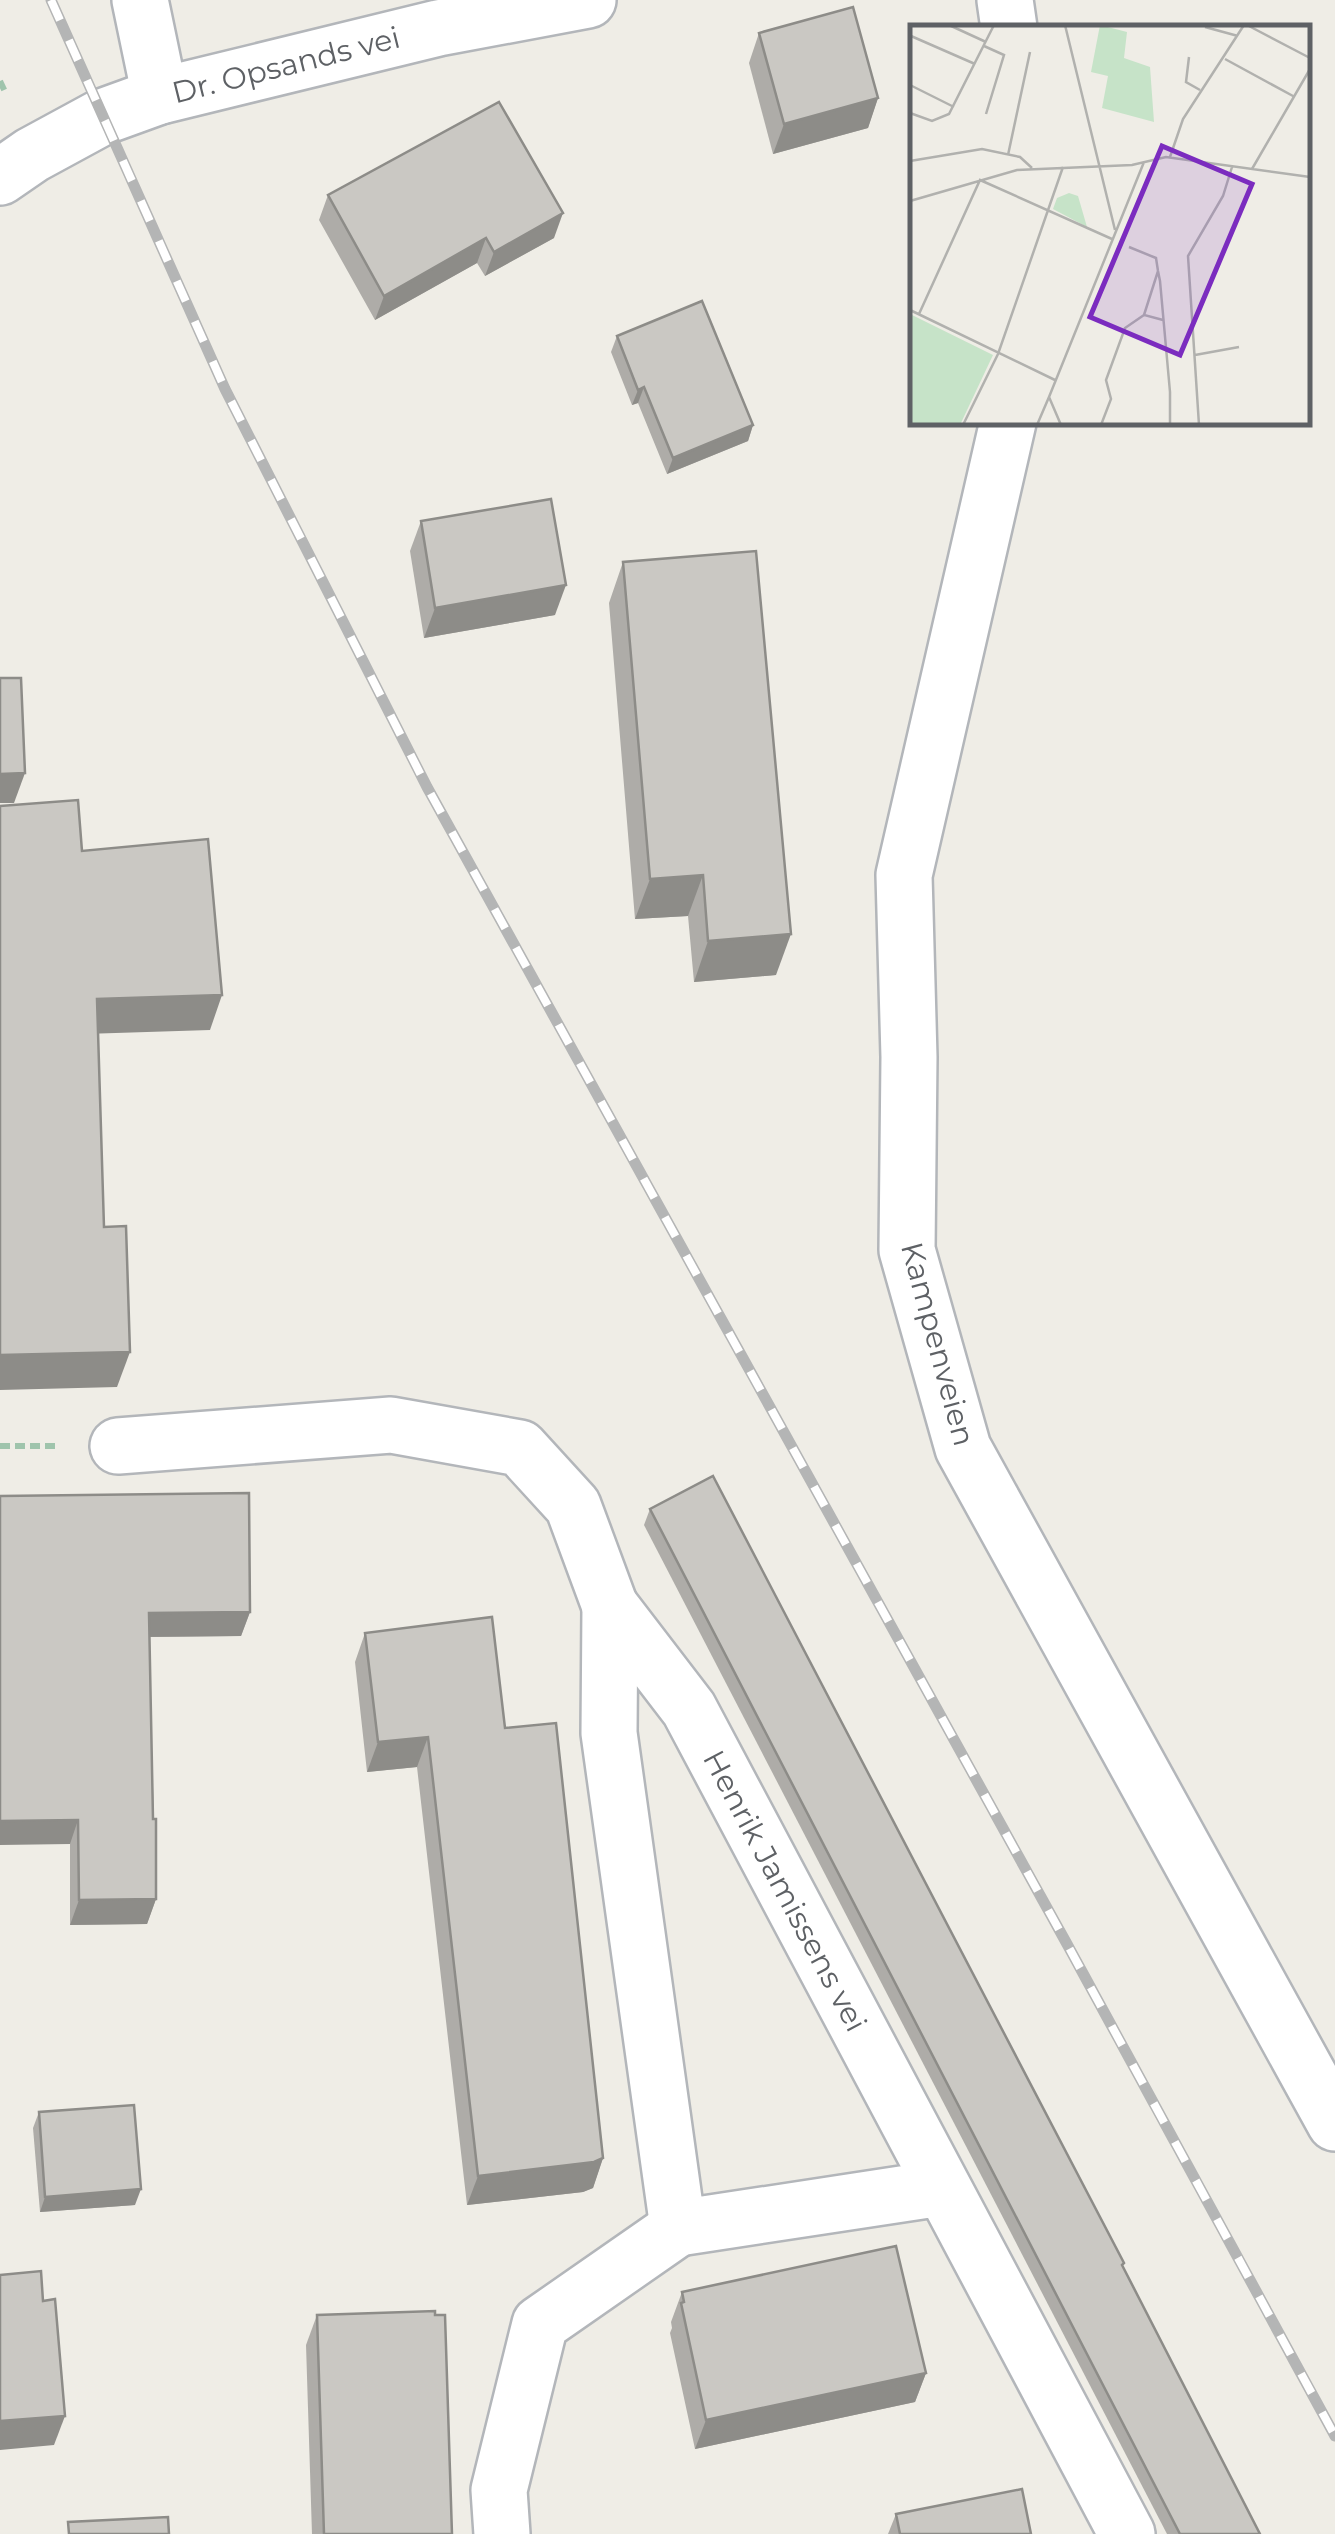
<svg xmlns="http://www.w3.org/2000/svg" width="1335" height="2534" viewBox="0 0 1335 2534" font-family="Montserrat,sans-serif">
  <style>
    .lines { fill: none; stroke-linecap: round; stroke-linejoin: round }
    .street-casing { stroke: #b3b6ba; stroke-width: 60 }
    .path { stroke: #9fc4ac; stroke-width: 6; stroke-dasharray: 10 5; stroke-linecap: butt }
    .street { stroke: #fff; stroke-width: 55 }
    .rail-casing { stroke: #b4b5b5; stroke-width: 11 }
    .rail { stroke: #fff; stroke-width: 8; stroke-dasharray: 22; stroke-linecap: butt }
    .wall { fill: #aeaca8 }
    .shaded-wall { fill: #8d8c88 }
    .building { fill: #cac8c3; stroke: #8d8c88; stroke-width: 2.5 }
    .labels { text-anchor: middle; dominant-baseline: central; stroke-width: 8; stroke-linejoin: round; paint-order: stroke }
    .street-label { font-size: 30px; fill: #5e6165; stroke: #fff }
    .inset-road { fill: none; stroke: #b1b1ae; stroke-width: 2.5 }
    .view { fill: #7b2cbf; fill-opacity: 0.15; stroke: #7b2cbf; stroke-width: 5 }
    .inset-edge { fill: none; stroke: #5e6165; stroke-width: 5 }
  </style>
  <rect width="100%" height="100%" fill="#efede6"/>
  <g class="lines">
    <defs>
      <g id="street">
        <path d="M140,0L160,96"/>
        <path d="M1005,0L1009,28"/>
        <path d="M0,177L32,155L102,117L160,96L438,28L588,0"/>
        <path d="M1008,422L904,875L909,1057L907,1250L963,1448L1335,2123"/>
        <path d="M118,1446L391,1425L520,1448L573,1506L610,1606"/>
        <path d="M941,2188L678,2228L609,1733L610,1606L689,1709L1127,2534"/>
        <path d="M502,2534L499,2490L540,2324L678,2228"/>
      </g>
    </defs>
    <!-- street casing -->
    <use href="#street" class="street-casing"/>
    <!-- path -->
    <g class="path">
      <path d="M0,81L6,94"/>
      <path d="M0,1446H56"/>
    </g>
    <!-- street -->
    <use href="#street" class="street"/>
    <defs>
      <path id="rail" d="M51,0L225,389L427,787L1067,1944L1335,2436"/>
    </defs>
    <!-- rail casing -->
    <use href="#rail" class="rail-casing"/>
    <!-- rail -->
    <use href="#rail" class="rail"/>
  </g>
  <!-- wall -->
  <g class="wall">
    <path d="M759,33L878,98L868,128L773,154L749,63Z"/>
    <path d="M328,195L554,238L485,276L477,263L375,320L319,220Z"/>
    <path d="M617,336L753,425L748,441L667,474L638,403L632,405L611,352Z"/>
    <path d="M421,521L555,615L424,638L410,551Z"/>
    <path d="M623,562L776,975L694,982L688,916L635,919L609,603Z"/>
    <path d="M0,1496L250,1612L241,1636L149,1637L156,1899L147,1924L70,1925V1844Z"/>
    <path d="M650,1509L1260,2534H1167L644,1525Z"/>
    <path d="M365,1633L505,1728L603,2158L593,2188L583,2192L467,2205L417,1767L367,1772L355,1662Z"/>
    <path d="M39,2112L135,2205L40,2212L33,2128Z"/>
    <path d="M682,2292L926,2373L915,2402L695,2449L670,2333L672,2328L671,2322Z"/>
    <path d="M317,2315L452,2534H312L306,2345Z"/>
    <path d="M896,2514L1031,2534H888Z"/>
  </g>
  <!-- shaded-wall -->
  <g class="shaded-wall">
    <path d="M878,98L868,128L773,154L784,124Z"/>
    <path d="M563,213L554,238L485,276L494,252Z"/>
    <path d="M486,238L477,263L375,320L384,296Z"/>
    <path d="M644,387L638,403L632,405L638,390Z"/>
    <path d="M753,425L748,441L667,474L673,458Z"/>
    <path d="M566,585L555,615L424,638L435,608Z"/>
    <path d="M25,773L14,803H0V774Z"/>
    <path d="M703,875L688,916L635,919L650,879Z"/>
    <path d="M791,934L776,975L694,982L708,941Z"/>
    <path d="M222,995L210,1030L84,1034L97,999Z"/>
    <path d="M130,1352L117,1387L0,1390V1355Z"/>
    <path d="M250,1612L241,1636L140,1637L149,1613Z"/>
    <path d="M428,1737L417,1767L367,1772L378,1742Z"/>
    <path d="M78,1820L70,1844L0,1845V1821Z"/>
    <path d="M156,1899L147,1924L70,1925L79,1900Z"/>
    <path d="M603,2158L593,2188L583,2192L467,2205L478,2176Z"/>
    <path d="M141,2189L135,2205L40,2212L45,2197Z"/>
    <path d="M926,2373L915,2402L695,2449L706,2420Z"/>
    <path d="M65,2416L54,2445L0,2450V2421Z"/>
  </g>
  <!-- building -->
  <g class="building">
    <path d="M853,7L878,98L784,124L759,33Z"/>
    <path d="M499,102L563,213L494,252L486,238L384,296L328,195Z"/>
    <path d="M702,301L753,425L673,458L644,387L638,390L617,336Z"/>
    <path d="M551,499L566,585L435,608L421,521Z"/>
    <path d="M756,551L791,934L708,941L703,875L650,879L623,562Z"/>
    <path d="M0,678H21L25,773L0,774Z"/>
    <path d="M78,800L82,851L208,839L222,995L97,999L104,1227L126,1226L130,1352L0,1355V806Z"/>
    <path d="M713,1476L1124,2263L1122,2265L1260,2534H1180L650,1509Z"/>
    <path d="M249,1493L250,1612L149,1613L153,1819H156V1899L79,1900L78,1820L0,1821V1496Z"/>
    <path d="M492,1617L505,1728L556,1723L603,2158L594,2162L478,2176L428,1737L378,1742L365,1633Z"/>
    <path d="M134,2105L141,2189L45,2197L39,2112Z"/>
    <path d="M896,2246L926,2373L706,2420L681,2303L684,2302L682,2292Z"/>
    <path d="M41,2271L43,2301L55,2299L65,2416L0,2421V2275Z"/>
    <path d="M435,2311V2315H445L452,2534H324L317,2315Z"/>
    <path d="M1022,2489L1031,2534H900L896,2514Z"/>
    <path d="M168,2517L169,2534H69L68,2522Z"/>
  </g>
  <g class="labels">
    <!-- street labels -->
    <g class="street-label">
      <text transform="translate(286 65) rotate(-14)">Dr. Opsands vei</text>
      <text transform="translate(938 1344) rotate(75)">Kampenveien</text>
      <text transform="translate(785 1891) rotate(62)">Henrik Jamissens vei</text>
    </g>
  </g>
  <!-- overview -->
  <g transform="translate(910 25)">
    <rect width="400" height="400" fill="#efede6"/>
    <path d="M190,0L217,7L214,33L240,42L244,97L192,83L198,51L181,47ZM159,168L168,171L177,202L143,184L147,173ZM0,289L83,330L50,400H0Z" fill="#c6e3c8"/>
    <path class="inset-road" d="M39,0L76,17M155,0L205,205M337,0L400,33M295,2L328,11M1,11L65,39M74,21L94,30L76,89M279,32L276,57L290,65M315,34L383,71M0,60L44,82M0,88L22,96L39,89L84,0M98,130L120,27M260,132L273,94L334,0M0,136L72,124L110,132L122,143M342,144L400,44M0,176L107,145L222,140L256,132L400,152M219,222L246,233L248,246M0,285L145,355M9,289L70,155L202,214M253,295L234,290L248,246L250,256L260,367V400M285,330L329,322M53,400L88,329L153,142M127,400L139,372M151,400L139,372L234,137M191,400L201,374L196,355L215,303L234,290M289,400L278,231L313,171L322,142"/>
    <path class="view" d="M252,121L342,159L270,330L180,292Z"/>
    <rect width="400" height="400" class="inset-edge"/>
  </g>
</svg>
